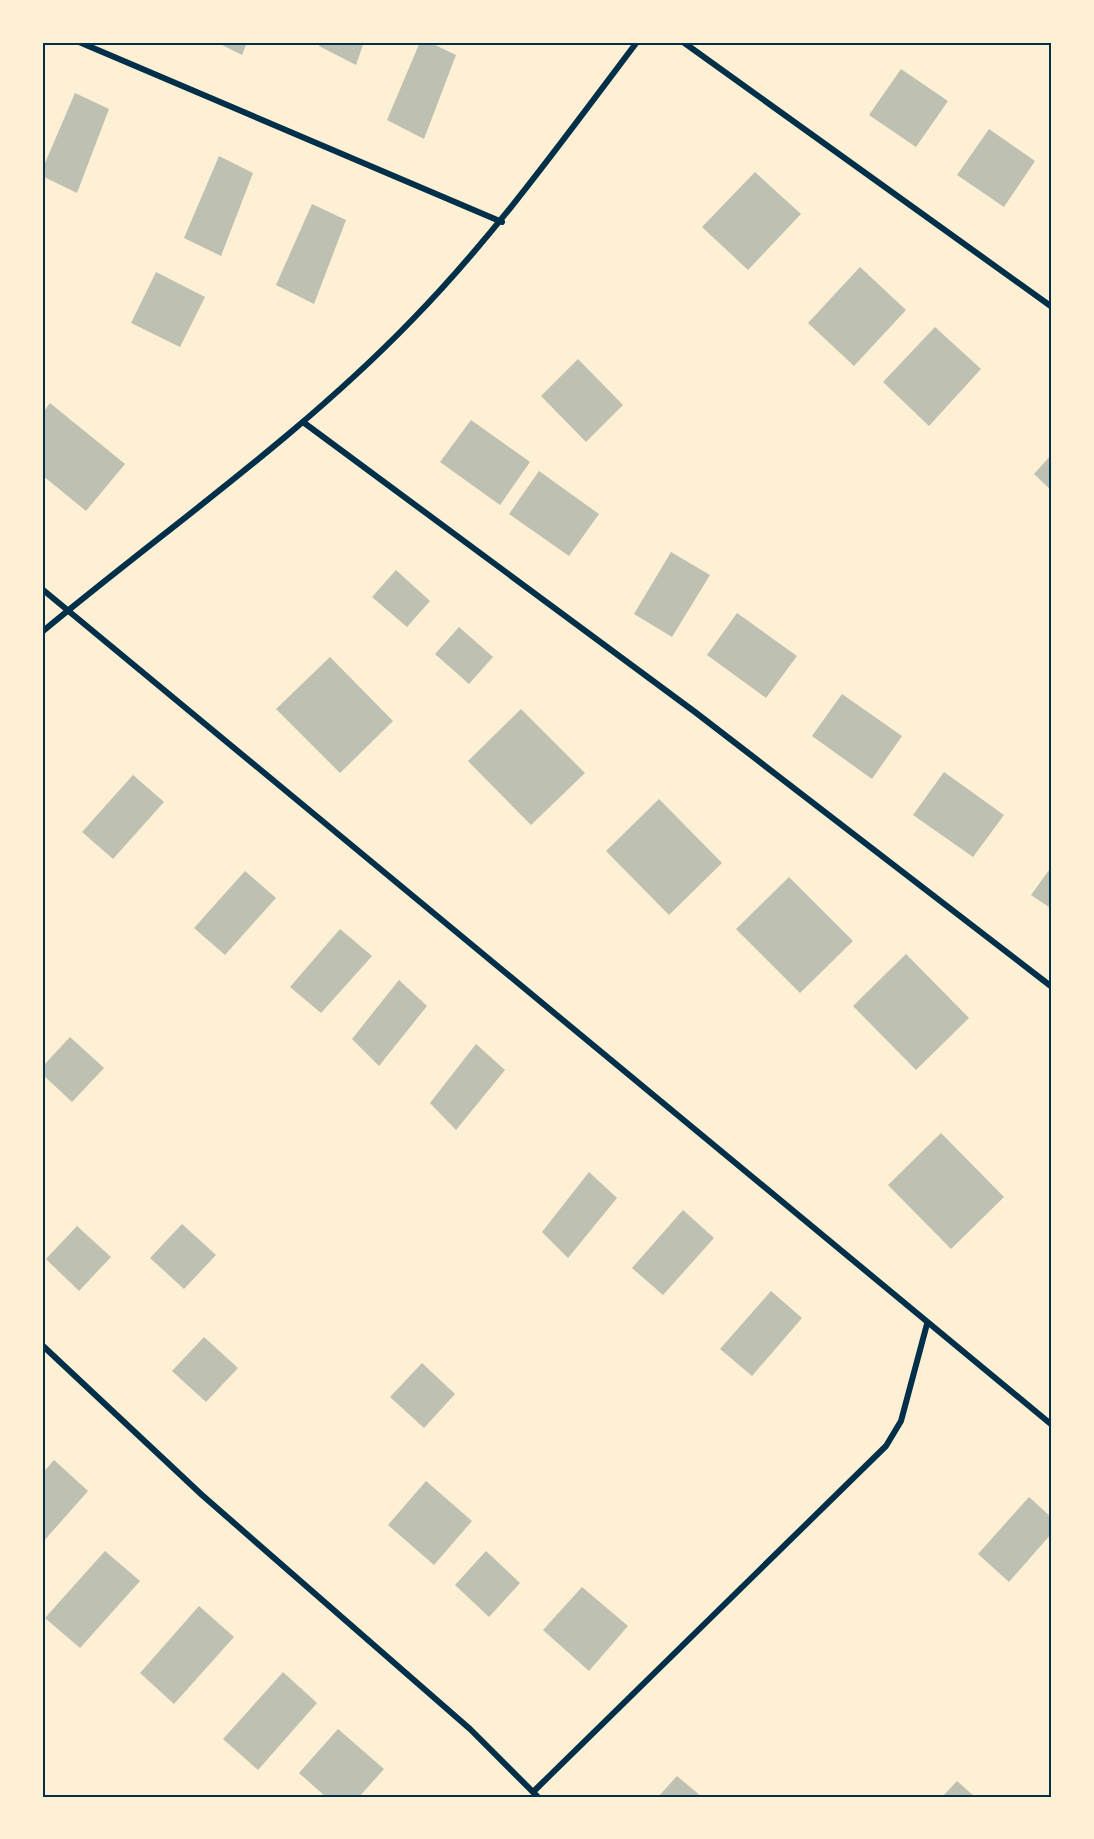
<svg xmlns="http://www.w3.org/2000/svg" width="1094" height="1839" viewBox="0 0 1094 1839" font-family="Raleway,sans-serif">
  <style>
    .building { fill: #bec0b2 }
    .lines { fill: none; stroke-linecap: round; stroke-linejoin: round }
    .minor { stroke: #003049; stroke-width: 6 }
    .neatline { fill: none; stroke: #003049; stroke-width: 2 }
  </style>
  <rect width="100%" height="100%" fill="#fdf0d5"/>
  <!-- building -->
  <g class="building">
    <path d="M216,42H247L242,55Z"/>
    <path d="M320,42H364L356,65L319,46Z"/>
    <path d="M420,42H429L456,55L424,139L387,120Z"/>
    <path d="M901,69L948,101L916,147L869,115Z"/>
    <path d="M75,93L109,109L77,193L42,176V170Z"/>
    <path d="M989,129L1035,161L1004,207L957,175Z"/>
    <path d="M219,156L253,173L221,256L184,238Z"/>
    <path d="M755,172L801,214L748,270L702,227Z"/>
    <path d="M312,204L346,220L314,304L276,285Z"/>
    <path d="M860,267L906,310L854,366L808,323Z"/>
    <path d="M156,272L205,297L180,347L131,323Z"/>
    <path d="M935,327L981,369L929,426L883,382Z"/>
    <path d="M578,359L623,405L586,442L541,396Z"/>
    <path d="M50,403L125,464L86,511L42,475V414Z"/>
    <path d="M471,420L530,462L500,505L440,462Z"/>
    <path d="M1052,454V491L1034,474Z"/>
    <path d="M539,471L599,514L569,556L509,514Z"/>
    <path d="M671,552L710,575L672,637L634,614Z"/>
    <path d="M396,570L430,601L407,627L372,597Z"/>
    <path d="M737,613L797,656L766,698L707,655Z"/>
    <path d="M459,627L493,657L469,684L435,654Z"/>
    <path d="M330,657L393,721L340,773L276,709Z"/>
    <path d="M842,694L902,736L872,779L812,736Z"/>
    <path d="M521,709L585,773L531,825L468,761Z"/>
    <path d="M944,772L1004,815L973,857L913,815Z"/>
    <path d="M133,775L164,802L113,859L82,832Z"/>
    <path d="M659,799L722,863L669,915L606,851Z"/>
    <path d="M1052,866V909L1031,895Z"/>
    <path d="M245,871L276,898L225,955L194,928Z"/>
    <path d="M789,877L853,941L800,993L736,929Z"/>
    <path d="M340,929L372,956L321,1013L290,987Z"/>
    <path d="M906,954L969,1018L916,1070L853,1006Z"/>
    <path d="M399,980L427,1006L379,1066L352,1039Z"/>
    <path d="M70,1037L104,1068L72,1102L42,1074V1067Z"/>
    <path d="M476,1044L505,1070L456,1130L430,1103Z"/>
    <path d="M941,1133L1004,1197L951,1249L888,1185Z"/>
    <path d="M589,1172L617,1198L568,1258L542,1232Z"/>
    <path d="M683,1210L714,1238L663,1295L632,1268Z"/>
    <path d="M182,1224L216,1255L184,1289L150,1258Z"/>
    <path d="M77,1226L111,1257L79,1291L46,1259Z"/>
    <path d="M771,1291L802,1318L752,1376L720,1349Z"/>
    <path d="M204,1337L238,1368L206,1402L172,1371Z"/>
    <path d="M422,1363L455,1394L424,1428L390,1397Z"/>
    <path d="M54,1460L88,1491L42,1543V1474Z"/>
    <path d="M426,1481L472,1521L434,1565L388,1525Z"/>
    <path d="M1029,1497L1052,1518V1533L1009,1582L978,1554Z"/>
    <path d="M105,1551L140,1581L80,1648L45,1618Z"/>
    <path d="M486,1551L520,1583L489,1617L455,1585Z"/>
    <path d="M582,1587L628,1626L589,1671L543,1630Z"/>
    <path d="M199,1606L234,1637L174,1704L140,1673Z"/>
    <path d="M283,1672L317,1703L258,1770L223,1739Z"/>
    <path d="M338,1729L384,1769L359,1797H326L299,1773Z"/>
    <path d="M677,1776L702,1797H658Z"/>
    <path d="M957,1781L975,1797H942Z"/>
  </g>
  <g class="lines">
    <!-- minor -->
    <g class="minor">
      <path d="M79,42L502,222"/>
      <path d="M683,42L1052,307"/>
      <path d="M303,422L695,712L1052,987"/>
      <path d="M42,589L1052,1425"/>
      <path d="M42,632C166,529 300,436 412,320C496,234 565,137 637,42"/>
      <path d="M42,1345L202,1495L470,1729L538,1797"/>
      <path d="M533,1792L886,1446L901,1421L927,1324"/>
    </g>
  </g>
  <!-- border -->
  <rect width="1094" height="1839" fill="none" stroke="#fdf0d5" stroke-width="87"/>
  <rect x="44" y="44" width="1006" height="1752" class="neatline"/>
</svg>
